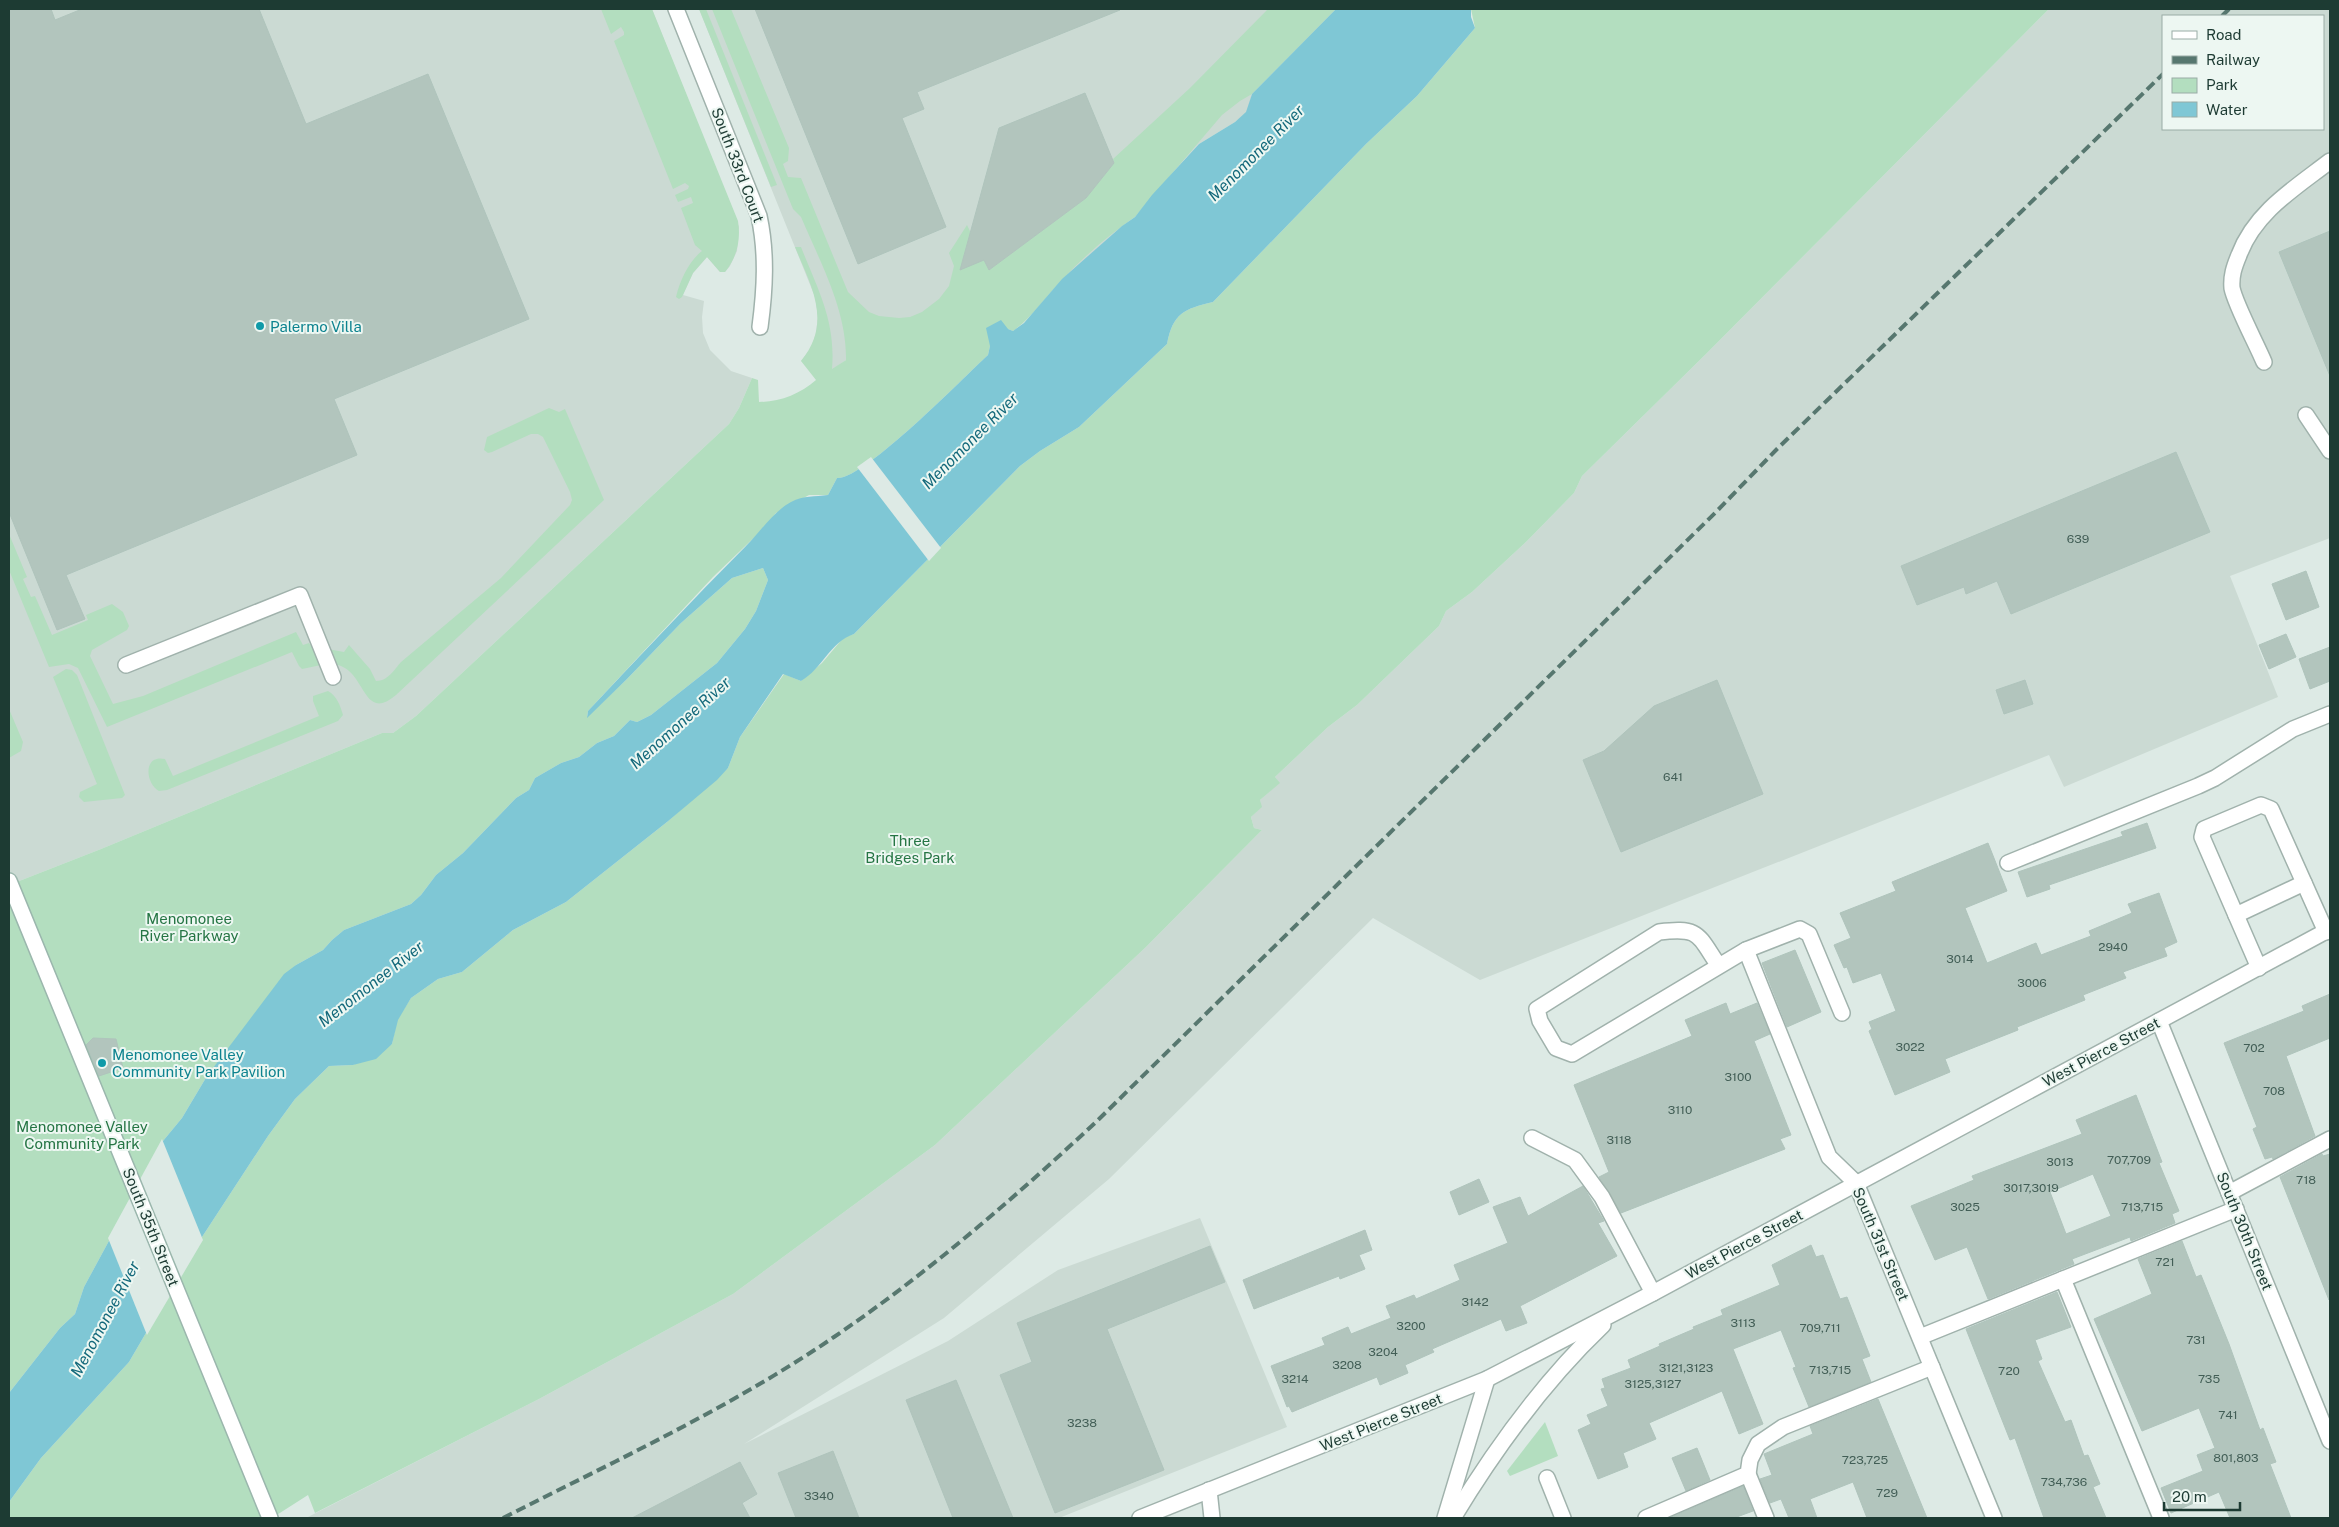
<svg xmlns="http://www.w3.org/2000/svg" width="2339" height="1527" viewBox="0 0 2339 1527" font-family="'Public Sans',sans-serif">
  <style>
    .built { fill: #cbdad3; fill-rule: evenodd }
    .green { fill: #b3debf }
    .water { fill: #7fc7d5 }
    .pier { fill: #ddeae5 }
    .building { fill: #b2c5bd; stroke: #afc4bc; fill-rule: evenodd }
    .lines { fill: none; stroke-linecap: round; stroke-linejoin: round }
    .lane-casing { stroke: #a0b2ac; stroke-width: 18 }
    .street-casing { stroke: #a0b2ac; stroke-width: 18 }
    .secondary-casing { stroke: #9bb7ad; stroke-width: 18 }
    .lane { stroke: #fff; stroke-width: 15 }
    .street { stroke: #fff; stroke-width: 15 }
    .secondary { stroke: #fff; stroke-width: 15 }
    .rail { stroke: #57776f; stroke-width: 4; stroke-dasharray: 10 5; stroke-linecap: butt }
    .culture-dot { fill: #0f9aa8; stroke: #edf7f2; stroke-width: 2 }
    .labels { text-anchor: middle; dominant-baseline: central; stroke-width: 4; stroke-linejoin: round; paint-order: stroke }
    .number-label { font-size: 12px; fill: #425e56 }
    .street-label { font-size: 15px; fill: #1d3b33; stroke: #edf7f2 }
    .culture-label { font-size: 15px; fill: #0d838f; stroke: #edf7f2; text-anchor: start }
    .park-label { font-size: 15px; fill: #257544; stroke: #edf7f2 }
    .water-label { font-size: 16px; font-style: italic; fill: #14697b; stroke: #edf7f2 }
  </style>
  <rect width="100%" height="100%" fill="#ddeae5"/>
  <!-- built -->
  <g class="built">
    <path d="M9,9H652L739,227L737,251L730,266L725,272H720L707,257L693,273L683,295L704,301L702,317L703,333L710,350L731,371L752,378L739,408L729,424L416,716L393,733H382L101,849L9,885Z"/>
    <path d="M699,9H1336L1252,94L1247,112L1235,122L1199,144L1122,226L990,346L846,360L832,370L801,361L811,348L816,333L818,316L815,297Z"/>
    <path d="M2049,9H2330V538L2230,576L2278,697L2064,787L2049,755L1480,980L1373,918L1109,1179L944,1318L744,1444L948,1341L1058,1270L1200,1218L1287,1427L1059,1518H306L539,1399L733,1294L935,1145L1146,947L1262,830L1254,828L1251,817L1261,807L1260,800L1279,783L1275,777L1328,727L1357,705L1439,626L1446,611L1472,592L1527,541L1574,493L1582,476L1706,354ZM2163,16H2323V129H2163Z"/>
  </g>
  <!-- green -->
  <g class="green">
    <path d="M601,9H652L738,221C741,240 737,257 725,272H720L707,257L693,273L682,297L679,299L676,297C680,280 689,261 702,251L695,245L681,208L693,203L691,197L678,202L675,195L688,189L689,186L685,183L673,189L614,41L624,35V32L621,27L611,34Z"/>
    <path d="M699,9H706L777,185L771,187Z"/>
    <path d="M712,9H731L789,148L788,161L783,164L788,177L801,178L848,292L869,312L879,316L899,318L910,317L922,312L939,299L949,286L954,266L949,253L967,225L989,270L1086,198L1114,163L1113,159L1190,88L1268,9H1336L1252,94L1240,101L1222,115L1135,217C1110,234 1083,257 1062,280C1045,297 1033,317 1013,331L1008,329L990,346L988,355C964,377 864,480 837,478L828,495H809L776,513L766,526L713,577L588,711L587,717L627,679L681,623L732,578L763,568L768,580L756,611L745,629L717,663L651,715L637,722L630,720L614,736L597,743L579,757L561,763L535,778L529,790L516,798L463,853L436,875L421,895L411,904L344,930L332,940L323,950L296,965L207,1076L182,1118L163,1141L84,1287L75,1314L60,1328L9,1393V885L101,849L382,733H393L416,716L729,424L739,408L752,378L758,380L759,402C780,402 800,394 816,380L801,361C833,322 811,286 795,247H801C818,290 836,321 832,369L846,360C847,310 820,262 801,217L793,209Z"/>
    <path d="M1471,9H2049L1706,354L1582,476L1574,493L1527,541L1472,592L1446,611L1439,626L1357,705L1328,727L1275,777L1280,783L1260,800L1262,807L1251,817L1254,828L1262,830L1146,947L935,1145L733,1294L539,1399L315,1513L308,1495L272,1518H9V1502L41,1458L129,1362L202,1237L268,1136L295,1099L329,1066L353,1065L392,1044L397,1020L411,998L438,979L462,972L513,930L566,902L667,822L728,768L740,737L784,674L801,681L822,663L844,637L854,634L1020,466L1040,451L1079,427L1167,344C1173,313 1184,309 1213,302L1366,144L1417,96L1475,28Z"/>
    <path d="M549,408L559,412L565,409L604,500L396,695C364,722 366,676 341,666C327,661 316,667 302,669L299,666L292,652L107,727L78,668L69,664L49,667L9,570V534L27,577L23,579L31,597L35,596L52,635L88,620L86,615L112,604L123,612L129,626L127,630L92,650L90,656L113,704L143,696L296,632L303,645L309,643L311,646L344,652L349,645L370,669L376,681C388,681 394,670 401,662L501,578L570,505L572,500L570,492L543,437L538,434H531L492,452L488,453L484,450L487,437Z"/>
    <path d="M66,669L72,670L77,675L125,795L122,798L84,802L79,797L80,792L97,784L53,677Z"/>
    <path d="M328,691C337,696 340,705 343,715L338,721L167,790L159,791C145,783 143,754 165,759L173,776L319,716L313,701V696Z"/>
    <path d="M9,709L23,742L21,751L9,758Z"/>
    <path d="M1545,1422L1558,1456L1510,1476L1507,1471Z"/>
  </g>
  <!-- water -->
  <path class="water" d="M1336,9H1471V17L1475,28L1417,96L1366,144L1213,302C1184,309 1173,313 1167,344L1079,427L1040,451L1020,466L854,634C830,642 822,669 801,681L783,674L740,737L728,768L717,780L667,822L566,902L513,930L462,972L438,979L411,998L398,1020L392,1044L376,1059L353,1065L329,1066L295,1099L268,1136L202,1237L129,1362L41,1458L9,1502V1393L60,1328L75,1314L84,1287L163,1141L182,1118L207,1076L284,974L296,965L323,950L332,940L344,930L411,904L421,895L436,875L463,853L516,798L529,790L535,778L561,763L579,757L597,743L614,736L630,720L637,722L651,715L717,663L745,629L756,611L768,580L763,568L732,578L681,623L627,679L587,718L588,711C640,656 692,600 746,546C759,533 774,511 791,502C804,495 815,497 828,495L837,478C864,480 964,377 988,355L990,346L986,328L1001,320L1008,329L1013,331L1024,323L1062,279L1122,226L1135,217L1152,195L1199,144L1235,122L1246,112L1252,94Z"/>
  <!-- pier -->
  <g class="pier">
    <path d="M871,457L941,548L929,561L857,467Z"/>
    <path d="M162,1139L203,1240L147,1335L108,1238Z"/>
  </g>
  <!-- building -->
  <g class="building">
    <path d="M9,9H51L55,20L82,9H259L306,124L428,74L529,319L334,399L357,455L66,575L85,619L57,630L9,512Z"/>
    <path d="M755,9H1120V10L917,92L924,109L902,118L946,227L858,264Z"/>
    <path d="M1085,93L1114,163L1086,198L989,270L984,260L960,270L999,128Z"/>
    <path d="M2330,231V376L2279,252Z"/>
    <path d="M2176,452L2210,532L2011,614L1997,581L1966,594L1964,587L1917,605L1901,566Z"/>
    <path d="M2306,571L2319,607L2286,620L2272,584Z"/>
    <path d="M2286,634L2296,657L2269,669L2259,645Z"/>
    <path d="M2330,647V681L2310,689L2299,659Z"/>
    <path d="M1717,680L1763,794L1621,852L1583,760L1604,751L1654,706Z"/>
    <path d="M2025,680L2033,704L2004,714L1996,690Z"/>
    <path d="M2147,823L2156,848L2049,885L2050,889L2027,897L2018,872L2123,836L2121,832Z"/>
    <path d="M1988,843L2007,891L1965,908L1987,963L2036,943L2041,955L2091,936L2089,931L2132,913L2128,904L2159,893L2177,942L2164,948L2167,956L2123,972L2126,978L2083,995L2085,1000L2017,1027L2018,1030L1945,1059L1950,1072L1895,1095L1869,1031L1872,1029L1869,1022L1896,1011L1881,973L1853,983L1847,967L1844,968L1834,945L1851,938L1840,913L1896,891L1892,882Z"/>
    <path d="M1795,950L1821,1012L1787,1027L1762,963Z"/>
    <path d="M2330,994V1038L2286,1056L2315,1136L2273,1159L2272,1157L2265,1159L2253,1129L2257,1127L2224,1043L2304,1011L2302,1006Z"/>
    <path d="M1726,1003L1730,1014L1757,1003L1770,1034L1754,1041L1791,1135L1780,1139L1785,1149L1621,1213L1599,1177L1609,1172L1574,1085L1692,1036L1685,1020Z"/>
    <path d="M93,1038L116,1039L123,1068L99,1076L86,1045Z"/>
    <path d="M2136,1095L2162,1162L2159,1163L2179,1211L2172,1214L2175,1223L2131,1241L2130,1237L2072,1259L2074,1264L1988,1299L1967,1247L1935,1260L1911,1206L1974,1180L1972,1176L2082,1134L2076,1120ZM2093,1174L2111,1216L2066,1234L2050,1192Z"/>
    <path d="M2322,1154L2323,1156L2330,1154L2329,1300L2280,1177Z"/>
    <path d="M1479,1179L1489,1202L1459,1215L1450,1192Z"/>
    <path d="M1583,1186L1604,1221L1598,1223L1617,1256L1520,1306L1527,1323L1506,1331L1501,1319L1432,1349L1434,1352L1405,1365L1408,1373L1380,1385L1377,1377L1292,1412L1289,1406L1287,1407L1271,1366L1325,1345L1322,1338L1348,1327L1351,1334L1391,1318L1386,1306L1414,1295L1416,1299L1460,1280L1454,1265L1508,1243L1493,1207L1520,1197L1528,1216Z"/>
    <path d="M1365,1230L1372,1250L1359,1255L1365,1269L1340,1279L1339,1276L1254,1309L1243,1280Z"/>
    <path d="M2182,1241L2196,1277L2201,1275L2229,1344L2260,1430L2263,1428L2276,1462L2270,1464L2291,1518H2230L2219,1492L2171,1513L2161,1488L2203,1471L2197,1455L2215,1448L2199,1408L2142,1431L2094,1319L2152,1294L2138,1259Z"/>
    <path d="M1811,1245L1816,1257L1823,1255L1840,1299L1847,1297L1870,1356L1862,1359L1871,1382L1809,1407L1793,1368L1796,1367L1781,1330L1733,1349L1763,1424L1739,1434L1722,1391L1649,1423L1656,1439L1623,1453L1628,1467L1598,1479L1578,1430L1591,1424L1587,1415L1608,1406L1601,1389L1605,1388L1602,1379L1631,1368L1628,1360L1660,1346L1659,1344L1694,1329L1693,1327L1723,1315L1721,1310L1780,1285L1772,1265Z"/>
    <path d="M1210,1246L1225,1282L1107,1329L1164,1470L1055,1513L1000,1375L1032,1362L1017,1323Z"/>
    <path d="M2057,1292L2071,1327L2035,1340L2042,1359L2038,1361L2065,1422L2071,1420L2084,1456L2088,1455L2100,1484L2093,1487L2106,1518H2044L2015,1438L2010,1440L1966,1329Z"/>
    <path d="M956,1380L1013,1518H953L906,1400Z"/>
    <path d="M1878,1399L1927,1518H1867L1853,1482L1810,1499L1817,1518H1789L1781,1499L1770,1503L1760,1479L1772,1475L1764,1454L1813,1434L1810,1426Z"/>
    <path d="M1697,1448L1710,1480L1686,1491L1672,1458Z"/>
    <path d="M833,1451L859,1518H796L778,1473Z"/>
    <path d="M740,1462L757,1494L742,1503L750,1518H632Z"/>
    <path d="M1743,1486L1753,1511L1734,1518H1669Z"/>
  </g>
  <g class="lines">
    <defs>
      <g id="lane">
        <path d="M2264,362C2257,345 2235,304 2232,288C2231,276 2234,267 2239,255C2255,212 2295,188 2330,161"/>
        <path d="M126,665L300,595L333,677"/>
        <path d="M2008,863L2198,786L2215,778L2293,729L2330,714"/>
        <path d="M2236,915L2304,883"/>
        <path d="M1746,950L1829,1157L1856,1183"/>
        <path d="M1719,966C1697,934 1700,927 1659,932L1537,1009L1540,1021L1556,1048L1572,1054L1746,950L1800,929L1809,934L1842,1013"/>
        <path d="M2259,968L2202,837L2204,829L2261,805L2271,809L2326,932"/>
        <path d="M1532,1138L1575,1160L1602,1197L1653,1293"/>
        <path d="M2229,1193L2330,1139"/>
        <path d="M2063,1279L2161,1518"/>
        <path d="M1920,1337L2236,1209"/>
        <path d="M1748,1474L1766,1518"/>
        <path d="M1209,1490L1212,1518"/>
        <path d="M1646,1518L1748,1474L1750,1460L1758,1444L1783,1427L1932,1367"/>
      </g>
      <g id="street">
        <path d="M676,9L759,216C767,253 765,289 760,327"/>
        <path d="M2306,415L2330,451"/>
        <path d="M2159,1021L2330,1441"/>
        <path d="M1856,1183L1994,1518"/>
        <path d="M1547,1478L1563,1518"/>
        <path d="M1140,1518L1487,1379L1653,1293L2330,929"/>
        <path d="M1445,1518L1487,1379"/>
        <path d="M1453,1518C1496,1447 1543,1382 1603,1325"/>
      </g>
      <path id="secondary" d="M9,881L270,1518"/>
    </defs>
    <!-- lane casing -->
    <use href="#lane" class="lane-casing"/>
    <!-- street casing -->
    <use href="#street" class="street-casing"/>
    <!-- secondary casing -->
    <use href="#secondary" class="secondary-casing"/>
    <!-- lane -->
    <use href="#lane" class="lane"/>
    <!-- street -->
    <use href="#street" class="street"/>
    <!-- secondary -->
    <use href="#secondary" class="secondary"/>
    <!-- rail -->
    <g class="rail">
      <path d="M2222,16L2229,9"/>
      <path d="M503,1518C615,1461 730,1408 834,1337C928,1273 1013,1199 1096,1122L1715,513L1777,449L2163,74"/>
    </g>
  </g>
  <!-- markers -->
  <g class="culture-dot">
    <circle cx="260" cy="326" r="5"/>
    <circle cx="102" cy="1063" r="5"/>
  </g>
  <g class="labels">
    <!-- number labels -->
    <g class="number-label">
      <text x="2078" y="539">639</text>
      <text x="1673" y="777">641</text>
      <text x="2113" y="947">2940</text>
      <text x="1960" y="959">3014</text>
      <text x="2032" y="983">3006</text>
      <text x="1910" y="1047">3022</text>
      <text x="2254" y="1048">702</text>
      <text x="1738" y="1077">3100</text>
      <text x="2274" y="1091">708</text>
      <text x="1680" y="1110">3110</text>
      <text x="1619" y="1140">3118</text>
      <text x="2129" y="1160">707,709</text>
      <text x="2060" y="1162">3013</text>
      <text x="2306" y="1180">718</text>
      <text x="2031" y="1188">3017,3019</text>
      <text x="1965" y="1207">3025</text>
      <text x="2142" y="1207">713,715</text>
      <text x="2165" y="1262">721</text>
      <text x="1475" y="1302">3142</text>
      <text x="1743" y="1323">3113</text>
      <text x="1411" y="1326">3200</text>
      <text x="1820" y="1328">709,711</text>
      <text x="2196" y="1340">731</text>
      <text x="1383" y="1352">3204</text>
      <text x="1347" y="1365">3208</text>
      <text x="1686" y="1368">3121,3123</text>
      <text x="1830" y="1370">713,715</text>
      <text x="2009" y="1371">720</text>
      <text x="1295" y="1379">3214</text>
      <text x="2209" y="1379">735</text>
      <text x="1653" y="1384">3125,3127</text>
      <text x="2228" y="1415">741</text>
      <text x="1082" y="1423">3238</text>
      <text x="2236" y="1458">801,803</text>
      <text x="1865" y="1460">723,725</text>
      <text x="2064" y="1482">734,736</text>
      <text x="1887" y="1493">729</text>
      <text x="819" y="1496">3340</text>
    </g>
    <!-- street labels -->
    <g class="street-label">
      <text transform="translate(738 165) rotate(69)">South 33rd Court</text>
      <text transform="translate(2101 1052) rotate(-28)">West Pierce Street</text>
      <text transform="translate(151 1227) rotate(68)">South 35th Street</text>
      <text transform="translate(2245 1231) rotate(68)">South 30th Street</text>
      <text transform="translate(1744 1244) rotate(-28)">West Pierce Street</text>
      <text transform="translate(1881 1244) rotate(67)">South 31st Street</text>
      <text transform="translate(1381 1422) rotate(-22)">West Pierce Street</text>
    </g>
    <!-- culture labels -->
    <g class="culture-label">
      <text x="270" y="326">Palermo Villa</text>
      <text x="112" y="1054">Menomonee Valley<tspan x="112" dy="17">Community Park Pavilion</tspan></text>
    </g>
    <!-- park labels -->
    <g class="park-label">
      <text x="910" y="840">Three<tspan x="910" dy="17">Bridges Park</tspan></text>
      <text x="189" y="918">Menomonee<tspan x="189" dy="17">River Parkway</tspan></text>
      <text x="82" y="1126">Menomonee Valley<tspan x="82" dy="17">Community Park</tspan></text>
    </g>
    <!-- water labels -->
    <g class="water-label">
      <text transform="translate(1256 153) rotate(-45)">Menomonee River</text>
      <text transform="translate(970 441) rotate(-45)">Menomonee River</text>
      <text transform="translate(680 723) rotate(-42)">Menomonee River</text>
      <text transform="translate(371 984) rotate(-38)">Menomonee River</text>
      <text transform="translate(105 1319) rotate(-62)">Menomonee River</text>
    </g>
  </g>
  <!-- border -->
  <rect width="2339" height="1527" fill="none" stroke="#1d3b33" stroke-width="20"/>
  <!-- legend -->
  <rect x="2162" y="15" width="162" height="115" fill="#edf7f2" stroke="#9aaca6"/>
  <rect x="2172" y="31" width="25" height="8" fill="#ffffff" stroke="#9aaca6"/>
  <text x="2206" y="40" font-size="15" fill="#1d3b33">Road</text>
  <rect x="2172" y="56" width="25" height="8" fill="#57776f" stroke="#9aaca6"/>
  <text x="2206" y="65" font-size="15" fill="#1d3b33">Railway</text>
  <rect x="2172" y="78" width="25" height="15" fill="#b3debf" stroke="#9aaca6"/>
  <text x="2206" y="90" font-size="15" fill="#1d3b33">Park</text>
  <rect x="2172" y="102" width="25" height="15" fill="#7fc7d5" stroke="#9aaca6"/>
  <text x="2206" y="115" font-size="15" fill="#1d3b33">Water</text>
  <!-- scale -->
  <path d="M2164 1502v8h76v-8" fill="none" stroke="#1d3b33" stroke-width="2.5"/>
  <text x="2172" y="1502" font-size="15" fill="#1d3b33" stroke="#edf7f2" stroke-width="4" paint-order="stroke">20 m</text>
</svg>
